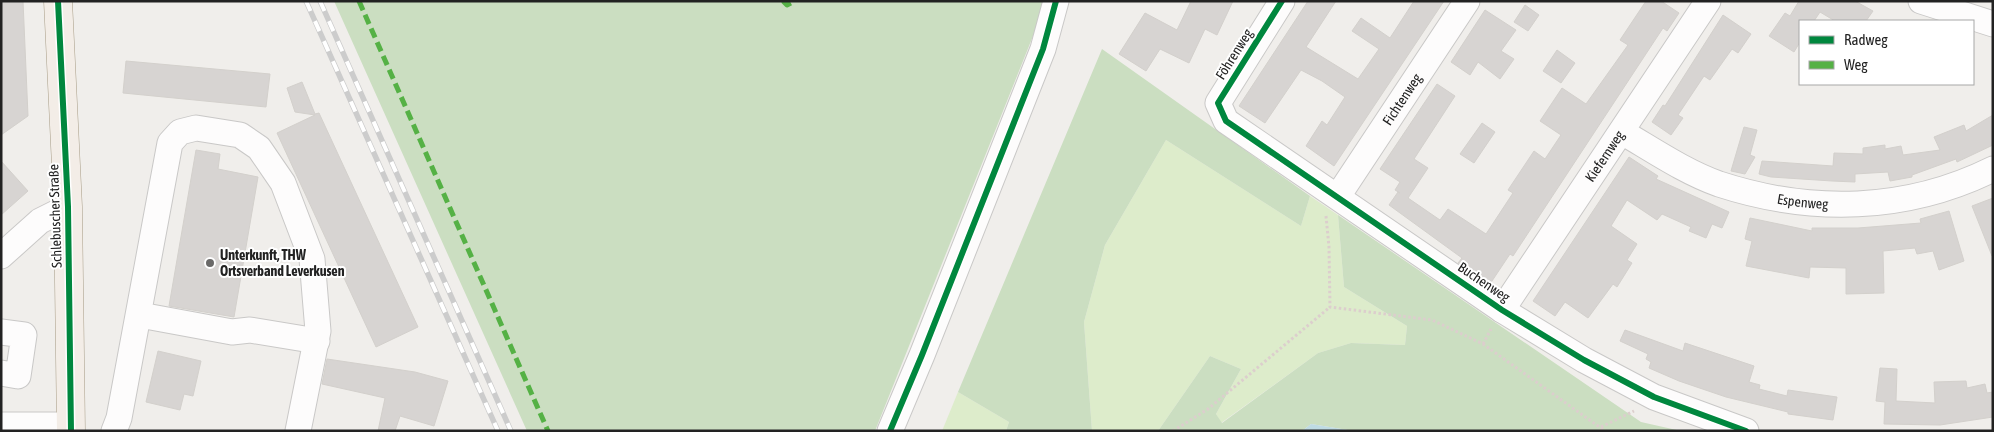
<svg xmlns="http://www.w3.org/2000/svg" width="1994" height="432" viewBox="0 0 1994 432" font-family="'Asap Condensed',sans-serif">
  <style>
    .grass { fill: #ddeccb }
    .forest { fill: #cbdec1 }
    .water { fill: #bfdbe3 }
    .building { fill: #d7d4d2; stroke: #d3d0cc }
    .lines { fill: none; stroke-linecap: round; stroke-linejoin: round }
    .minor-casing { stroke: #c9c8c7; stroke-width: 27 }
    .major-casing { stroke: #a79c86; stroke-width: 29 }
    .path { stroke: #dccecd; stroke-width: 3; stroke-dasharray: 2.5 2.5; stroke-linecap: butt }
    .minor { stroke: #fdfcfc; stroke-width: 25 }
    .major { stroke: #f3ede7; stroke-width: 28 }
    .rail-casing { stroke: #ccc; stroke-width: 5.5 }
    .rail { stroke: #fff; stroke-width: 4; stroke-dasharray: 11; stroke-linecap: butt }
    .quiet { stroke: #55b145; stroke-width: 5; stroke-dasharray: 10 5; stroke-linecap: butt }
    .cycleway-casing { stroke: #fff; stroke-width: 9 }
    .cycleway { stroke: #00873e; stroke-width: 6 }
    .poi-dot { fill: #6a6968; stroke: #fff; stroke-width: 2 }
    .labels { text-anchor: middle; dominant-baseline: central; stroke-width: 4; stroke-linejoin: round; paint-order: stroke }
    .street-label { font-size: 14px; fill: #222; stroke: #fff }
    .poi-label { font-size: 14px; font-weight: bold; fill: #222; stroke: #fff; text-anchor: start }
  </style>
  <rect width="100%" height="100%" fill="#f0eeeb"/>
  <!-- grass -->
  <g class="grass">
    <path d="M1166,140L1301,226L1310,196L1338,215L1344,287L1407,326L1405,345L1351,343L1318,353L1221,423L1216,414L1241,369L1210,356L1158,431H1092L1084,322L1105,245Z"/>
    <path d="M958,392L1009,422L1006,431H942Z"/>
  </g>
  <!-- forest -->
  <g class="forest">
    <path d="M334,1H1050L1037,26L875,431H527Z"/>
    <path d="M1102,49L1310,196L1301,226L1166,140L1105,245L1084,322L1092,431H1006L1009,422L958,392Z"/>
    <path d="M1338,215L1641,422L1681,431H1354L1311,424L1302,431H1158L1210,356L1241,369L1216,414L1222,423L1318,353L1351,343L1405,345L1407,326L1344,287Z"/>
  </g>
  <!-- water -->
  <path class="water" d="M1311,424L1354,431H1302Z"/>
  <!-- building -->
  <g class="building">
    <path d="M1,1H23L28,116L1,135Z"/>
    <path d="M1191,1H1233L1217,35L1205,29L1189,63L1160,49L1146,71L1119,54L1145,13L1177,30Z"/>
    <path d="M1308,1H1336L1306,47L1358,79L1379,49L1352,31L1361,18L1390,38L1414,1H1444L1334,166L1306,146L1322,121L1327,125L1345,97L1322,81L1301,70L1265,123L1239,106Z"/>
    <path d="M1646,1H1661L1679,13L1667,31L1663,28L1513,256L1510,254L1490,284L1458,263L1462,258L1389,205L1398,192L1400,193L1395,190L1400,182L1380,169L1437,84L1455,96L1414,159L1428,168L1408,198L1440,220L1448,209L1486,234L1513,193L1508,190L1534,151L1545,159L1561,135L1540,121L1562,88L1586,104L1628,45L1620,40Z"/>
    <path d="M1799,1H1855L1873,11L1866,21H1835L1820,12L1814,21H1800V42L1794,52L1769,36L1785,13L1790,16Z"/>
    <path d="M1525,5L1539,15L1528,31L1514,22Z"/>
    <path d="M1485,10L1516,30L1501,51L1514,59L1500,79L1478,62L1470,75L1451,62Z"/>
    <path d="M1723,15L1751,34L1738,53L1732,49L1710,80L1704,76L1678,115L1683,118L1671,135L1652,122L1663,105L1665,106Z"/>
    <path d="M1557,50L1575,63L1561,83L1543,71Z"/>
    <path d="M126,61L270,74L266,107L123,93Z"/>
    <path d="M302,82L315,114L319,113L418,327L376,347L277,133L315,115L295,112L287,88Z"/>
    <path d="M1993,115V145L1957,162L1956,159L1912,175V177L1890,181L1888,172L1855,174V182L1832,181L1771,177L1759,174L1762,161L1833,166L1834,153L1863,154V148L1885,145V149L1901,146L1903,155L1940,150L1934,137L1964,125L1966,131Z"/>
    <path d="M1482,123L1495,132L1474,163L1460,154Z"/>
    <path d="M1744,127L1757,130L1750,155L1755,157L1745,174L1731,171Z"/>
    <path d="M196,150L220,154L218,169L258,177L234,317L169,306Z"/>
    <path d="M1629,157L1658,176L1656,179L1729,212L1722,228L1712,224L1706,238L1689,231L1691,227L1662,214L1657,220L1627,200L1611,226L1637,244L1627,260L1632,263L1617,287L1613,284L1588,318L1565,302L1555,316L1533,301Z"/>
    <path d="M1,161L28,191L1,215Z"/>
    <path d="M1993,198V256H1992L1972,206Z"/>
    <path d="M1949,211L1964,261L1939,270L1933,251L1917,254L1915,248L1883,251L1884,293L1846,294V268L1810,267L1809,278L1746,266L1752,241L1745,239L1750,218L1812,231V228H1858L1921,223L1920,219Z"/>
    <path d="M1625,330L1683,351L1685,343L1754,366L1749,382L1760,385L1759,389L1787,396L1788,390L1837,397L1833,420L1788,414V412L1726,397L1679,381L1649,368L1651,362L1646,359L1648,354L1620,341Z"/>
    <path d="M158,351L201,361L193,396L184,394L180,410L146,402Z"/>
    <path d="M327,359L415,372L448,381L434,426L400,416L395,431H378L385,398L322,384Z"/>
    <path d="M1880,368L1897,369L1896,401L1935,403L1934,382L1966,381L1967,388L1985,384L1987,393L1993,392V417L1940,425L1884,424L1885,402L1876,401Z"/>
  </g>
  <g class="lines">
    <defs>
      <g id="minor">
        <path d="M1282,1L1218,103L1226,121L1502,310L1584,360L1654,397L1746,431"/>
        <path d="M1921,1L1993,24"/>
        <path id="s1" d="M1622,132C1653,150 1685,172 1719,184C1811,214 1906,212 1993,169"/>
        <path id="s2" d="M1338,196L1467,1"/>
        <path d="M1,256L40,221L68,207"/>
        <path id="s3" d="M1502,310L1708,1"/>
        <path d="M140,315L232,332L250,330L317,341"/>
        <path d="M1,332L24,335L18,376L1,373"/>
        <path d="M1,425H71"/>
        <path d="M114,431L119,418L170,143L180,132L196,128L240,135L259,148L283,183L312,259L318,331L298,431"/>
        <path d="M890,431L922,355L1043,49L1056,1"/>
      </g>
      <path id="major" d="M58,1L68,207L71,431"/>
    </defs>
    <!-- minor casing -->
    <use href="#minor" class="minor-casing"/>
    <!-- major casing -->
    <use href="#major" class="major-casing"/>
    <!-- path -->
    <g class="path">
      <path d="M1326,216L1329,247L1330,307L1432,320L1483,344L1605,431"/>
      <path d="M1483,344L1491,329"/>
      <path d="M1601,427L1634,411"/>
      <path d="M1173,431L1208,409L1330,307"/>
    </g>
    <!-- minor -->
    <use href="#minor" class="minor"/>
    <!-- major -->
    <use href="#major" class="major"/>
    <defs>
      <g id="rail">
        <path d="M306,1L498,431"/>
        <path d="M320,1L511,431"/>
      </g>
    </defs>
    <!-- rail casing -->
    <use href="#rail" class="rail-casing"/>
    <!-- rail -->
    <use href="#rail" class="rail"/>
    <!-- quiet -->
    <g class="quiet">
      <path d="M359,1L548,431"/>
      <path d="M783,1L787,5L795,1"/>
    </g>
    <defs>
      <g id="cycleway">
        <path d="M58,1L68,207L71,431"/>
        <path d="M1282,1L1218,103L1226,121L1502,310L1584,360L1654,397L1746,431"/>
        <path d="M890,431L922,355L1043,49L1056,1"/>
      </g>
    </defs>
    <!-- cycleway casing -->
    <use href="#cycleway" class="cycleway-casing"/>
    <!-- cycleway -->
    <use href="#cycleway" class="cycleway"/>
  </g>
  <!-- markers -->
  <circle class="poi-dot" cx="210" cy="263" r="5"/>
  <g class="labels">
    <!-- street labels -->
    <g class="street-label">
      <text transform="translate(1234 54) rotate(-58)">Föhrenweg</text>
      <text stroke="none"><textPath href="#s2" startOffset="116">Fichtenweg</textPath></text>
      <text stroke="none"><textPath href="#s3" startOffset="185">Kiefernweg</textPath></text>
      <text stroke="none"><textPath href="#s1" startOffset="196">Espenweg</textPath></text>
      <text transform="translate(55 216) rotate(-92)">Schlebuscher Straße</text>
      <text transform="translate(1484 282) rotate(34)">Buchenweg</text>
    </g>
    <!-- poi labels -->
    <g class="poi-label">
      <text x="220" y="255">Unterkunft, THW<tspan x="220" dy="16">Ortsverband Leverkusen</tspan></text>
    </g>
  </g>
  <!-- border -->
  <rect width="1994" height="432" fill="none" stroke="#222222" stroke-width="5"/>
  <!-- legend -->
  <rect x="1799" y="20" width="175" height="65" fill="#ffffff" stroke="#a7a7a7"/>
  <rect x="1809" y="36" width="25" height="8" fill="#00873e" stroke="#a7a7a7"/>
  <text x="1844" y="45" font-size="15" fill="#222222">Radweg</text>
  <rect x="1809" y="61" width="25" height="8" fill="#55b145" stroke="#a7a7a7"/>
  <text x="1844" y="70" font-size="15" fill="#222222">Weg</text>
</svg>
